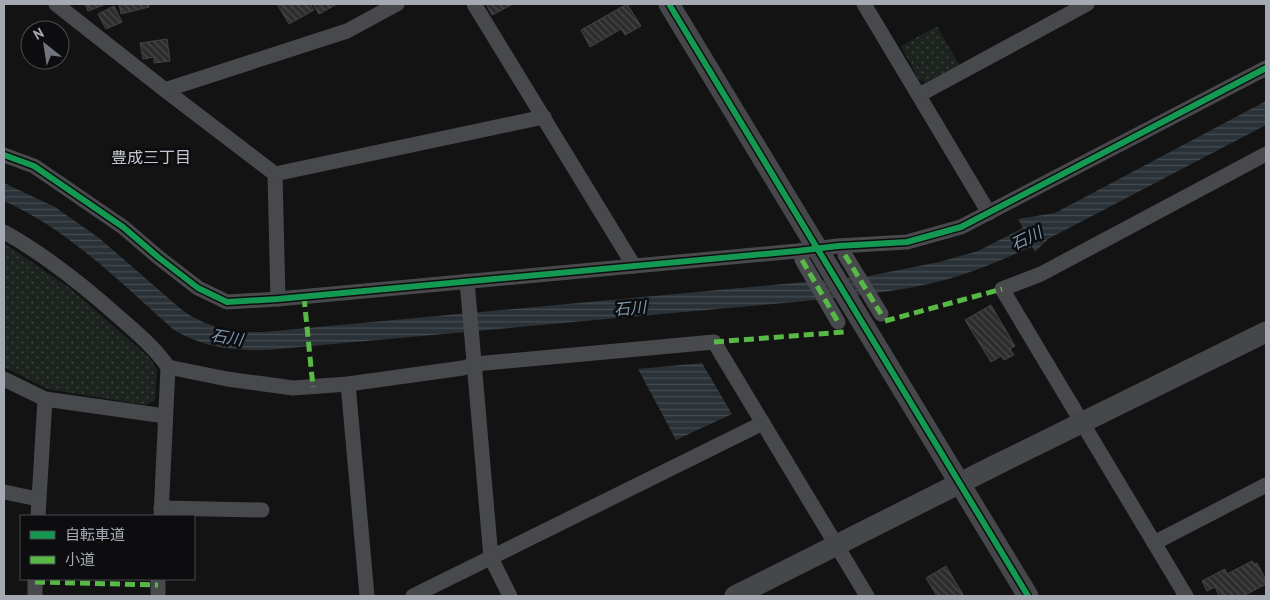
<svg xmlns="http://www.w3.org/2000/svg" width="1270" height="600" viewBox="0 0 1270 600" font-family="'PT Sans','Noto Sans JP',sans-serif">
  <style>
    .park { fill: url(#park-dots) }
    .water { fill: url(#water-rules) }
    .building { fill: url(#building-back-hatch); stroke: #424346 }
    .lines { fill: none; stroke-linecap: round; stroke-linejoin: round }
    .street { stroke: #48494c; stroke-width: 15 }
    .secondary { stroke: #46474a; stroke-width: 21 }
    .quiet { stroke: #58b947; stroke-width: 5; stroke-dasharray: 10 5; stroke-linecap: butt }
    .cycleway-casing { stroke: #0d0d0f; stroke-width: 9 }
    .cycleway { stroke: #139951; stroke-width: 6 }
    .labels { text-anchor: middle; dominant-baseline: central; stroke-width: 5; stroke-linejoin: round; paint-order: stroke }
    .neighbourhood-label { font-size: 16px; fill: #c5c8d0; stroke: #0d0d0f }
    .water-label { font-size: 16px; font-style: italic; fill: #7c97ae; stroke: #0d0d0f }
  </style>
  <defs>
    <pattern id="park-dots" width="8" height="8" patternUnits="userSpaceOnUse" patternTransform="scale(1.25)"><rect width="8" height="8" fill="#1d231e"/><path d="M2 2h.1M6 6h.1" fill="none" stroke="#3b403c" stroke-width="1.8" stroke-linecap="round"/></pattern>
    <pattern id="water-rules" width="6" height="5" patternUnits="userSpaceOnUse" patternTransform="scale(1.25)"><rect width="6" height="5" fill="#2a3238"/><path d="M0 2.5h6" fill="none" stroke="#464d52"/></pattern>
    <pattern id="building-back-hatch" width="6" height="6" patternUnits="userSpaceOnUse" patternTransform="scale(1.25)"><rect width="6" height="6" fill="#2d2d2e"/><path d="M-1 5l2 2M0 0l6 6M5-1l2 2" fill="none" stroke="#48494a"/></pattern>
  </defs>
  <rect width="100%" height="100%" fill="#131313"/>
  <!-- park -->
  <g class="park">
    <path d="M937,26L959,65L926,82L919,80L901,46Z"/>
    <path d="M4,243L71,289L150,358L157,370L155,400L146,405L47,389L4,367Z"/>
  </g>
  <!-- water -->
  <g class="water">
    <path d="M1266,101V125L1048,239L1035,252L1032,247C998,261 964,277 928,284C884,294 840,297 795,302L267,350C233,351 203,347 174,330C121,283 69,230 4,201V183L55,207L99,238L182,310C208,328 233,333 264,332L869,276L939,262L978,251L1023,228L1018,219L1055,213Z"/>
    <path d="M702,363L732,414L676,440L638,369Z"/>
  </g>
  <!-- building -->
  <g class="building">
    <path d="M85,4H106L88,11Z"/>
    <path d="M119,4H149V7L121,14Z"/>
    <path d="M277,4H310L314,10L289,24Z"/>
    <path d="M313,4H337L319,14Z"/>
    <path d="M486,4H513L492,15Z"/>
    <path d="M627,4L641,26L625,35L621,29L590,47L581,30Z"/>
    <path d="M114,6L122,22L106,29L98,14Z"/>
    <path d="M167,39L170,61L154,63V57L143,59L140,43Z"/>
    <path d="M991,305L1015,346L1010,349L1014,355L1004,360L1001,356L991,362L965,320Z"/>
    <path d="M1252,561L1254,564L1257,563L1266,580V584L1243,596H1219L1215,587L1207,591L1202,581L1225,569L1227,574Z"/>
    <path d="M946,566L964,596H937L926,578Z"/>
  </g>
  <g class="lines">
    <!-- street -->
    <g class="street">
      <path d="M56,4L165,90L275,174L278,299"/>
      <path d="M474,4L634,266"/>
      <path d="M864,4L989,213"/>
      <path d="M165,90L347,31L397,4"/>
      <path d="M919,95L1087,4"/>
      <path d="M4,155L34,166L123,227L158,257L198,288L227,302L278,299L797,251L838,246L907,242L961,227L1266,68"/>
      <path d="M275,174L544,117"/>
      <path d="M4,232C46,255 84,286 120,318C138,334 155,348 168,367L227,379L293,388L348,384L463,368L475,364L714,342L867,596"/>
      <path d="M845,255L881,314"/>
      <path d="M802,260L838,322"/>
      <path d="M467,281L491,558L510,596"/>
      <path d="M4,379L45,399L165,416"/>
      <path d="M348,384L367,596"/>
      <path d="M4,492L38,499"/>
      <path d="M161,508L262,510"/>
      <path d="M38,516L45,399"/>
      <path d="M161,516L168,367"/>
      <path d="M1154,543L1266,485"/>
      <path d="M35,596V579"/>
      <path d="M158,596V579"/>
      <path d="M413,596L763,423"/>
      <path d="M1186,596L1002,289L1041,274L1266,154"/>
    </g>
    <!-- secondary -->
    <g class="secondary">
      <path d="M669,4L1028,596"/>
      <path d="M735,596L996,465L1266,332"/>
    </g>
    <!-- quiet -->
    <g class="quiet">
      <path d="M845,255L881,314"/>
      <path d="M802,260L838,322"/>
      <path d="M304,297L313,387"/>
      <path d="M885,321L1002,289"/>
      <path d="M714,342L844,332"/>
      <path d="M35,582L158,585"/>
    </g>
    <defs>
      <g id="cycleway">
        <path d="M669,4L1028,596"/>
        <path d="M4,155L34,166L123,227L158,257L198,288L227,302L278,299L797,251L838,246L907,242L961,227L1266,68"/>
      </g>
    </defs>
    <!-- cycleway casing -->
    <use href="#cycleway" class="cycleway-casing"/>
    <!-- cycleway -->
    <use href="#cycleway" class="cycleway"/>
  </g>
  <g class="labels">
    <!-- neighbourhood labels -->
    <g class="neighbourhood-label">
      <text x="151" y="157">豊成三丁目</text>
    </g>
    <!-- water labels -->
    <g class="water-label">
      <text transform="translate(1026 238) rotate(-26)">石川</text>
      <text transform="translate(630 308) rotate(-5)">石川</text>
      <text transform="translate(227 337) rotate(9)">石川</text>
    </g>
  </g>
  <!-- border -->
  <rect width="1270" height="600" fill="none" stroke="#a4a9b4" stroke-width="10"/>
  <!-- legend -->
  <rect x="20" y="515" width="175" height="65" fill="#0d0d0f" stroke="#494b51"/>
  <rect x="30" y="531" width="25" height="8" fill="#139951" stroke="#494b51"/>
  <text x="65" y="540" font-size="15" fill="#a4a9b4">自転車道</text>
  <rect x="30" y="556" width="25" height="8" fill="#58b947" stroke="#494b51"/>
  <text x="65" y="565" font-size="15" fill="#a4a9b4">小道</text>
  <!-- north arrow -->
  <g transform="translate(45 45) rotate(330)"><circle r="24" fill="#0d0d0f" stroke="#494b51"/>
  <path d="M0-4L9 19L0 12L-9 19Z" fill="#71747c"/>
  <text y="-8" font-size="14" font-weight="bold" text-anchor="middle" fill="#a4a9b4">N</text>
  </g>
</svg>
